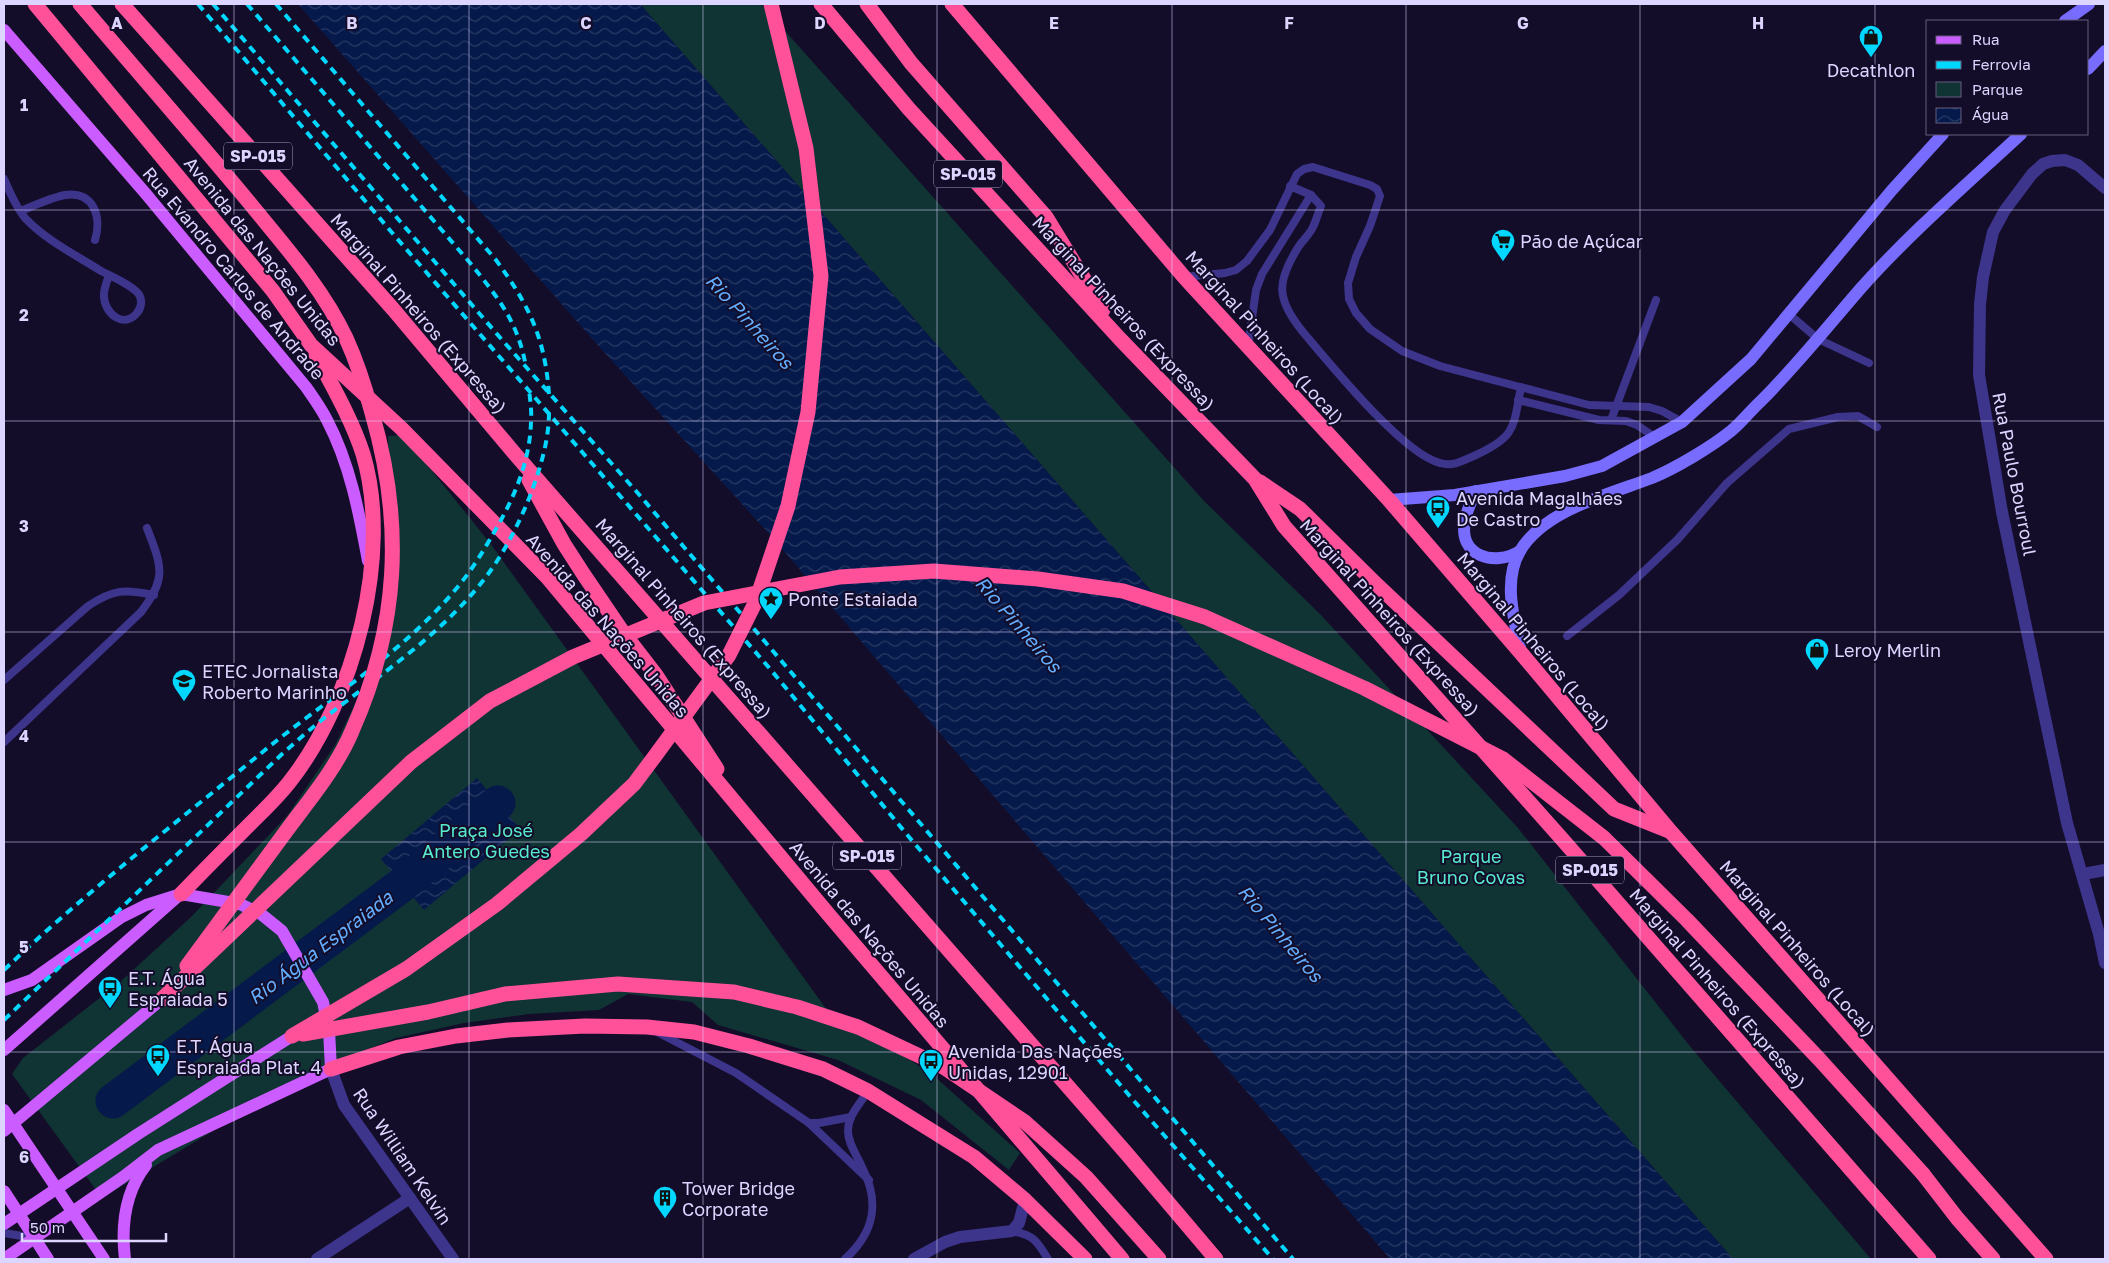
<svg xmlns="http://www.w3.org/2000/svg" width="2109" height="1263" viewBox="0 0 2109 1263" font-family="'Golos Text',sans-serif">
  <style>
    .green { fill: #103334 }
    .water { fill: url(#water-waves) }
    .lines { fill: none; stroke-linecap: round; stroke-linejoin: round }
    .river { stroke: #051a4a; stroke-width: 35 }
    .lane { stroke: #3d348c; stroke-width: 8 }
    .street { stroke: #3d348c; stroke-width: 12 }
    .secondary { stroke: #786cff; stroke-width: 12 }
    .primary { stroke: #cb5cff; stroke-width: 12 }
    .highway { stroke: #ff509a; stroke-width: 15 }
    .rail { stroke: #01d7ff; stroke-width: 4; stroke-dasharray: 8 6; stroke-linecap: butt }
    .primary-bridge { stroke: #cb5cff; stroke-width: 12 }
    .highway-bridge { stroke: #ff509a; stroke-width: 15 }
    .grid { fill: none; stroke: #dcd5ff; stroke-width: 1; stroke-opacity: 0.55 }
    .labels { text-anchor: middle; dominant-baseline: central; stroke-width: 4; stroke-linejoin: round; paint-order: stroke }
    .shield { fill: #140d29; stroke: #a099bf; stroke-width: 1 }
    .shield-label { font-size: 16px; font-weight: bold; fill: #dcd5ff }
    .poi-label { font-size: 18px; fill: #dcd5ff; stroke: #140d29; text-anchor: start }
    .street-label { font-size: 18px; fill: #dcd5ff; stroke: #140d29 }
    .park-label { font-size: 18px; fill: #56ebce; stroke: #140d29 }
    .water-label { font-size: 19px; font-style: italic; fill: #63aeff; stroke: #140d29 }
    .grid-label { font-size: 16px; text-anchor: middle; font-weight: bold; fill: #dcd5ff; stroke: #140d29; stroke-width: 4; stroke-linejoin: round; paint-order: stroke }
  </style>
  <defs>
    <pattern id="water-waves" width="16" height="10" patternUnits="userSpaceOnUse" patternTransform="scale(1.25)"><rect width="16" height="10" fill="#051a4a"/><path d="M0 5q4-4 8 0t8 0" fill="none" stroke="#293a65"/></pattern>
  </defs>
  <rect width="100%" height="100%" fill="#140d29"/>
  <!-- green -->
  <g class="green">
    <path d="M640,4H761L1204,501L1320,614L1518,828L1693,1050L1871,1259H1733Z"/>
    <path d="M403,435L490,543L840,1028L882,1042L933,1075L1020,1153L1009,1170L921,1100L838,1060L718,1025L692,1002L628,994L599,1010L529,1014L464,1023L396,1038L309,1073L102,1198L12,1074L23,1058L120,982L191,917L287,816L335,745L360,693L379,635L389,563L388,436Z"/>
  </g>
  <!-- water -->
  <g class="water">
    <path d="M298,4H640L1733,1259H1390L771,536L603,351Z"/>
    <path d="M477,778L520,829L424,910L381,859Z"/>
  </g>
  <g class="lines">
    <!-- river -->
    <path class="river" d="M113,1101L403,884L498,803"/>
    <!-- lane -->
    <g class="lane">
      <path d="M4,179C10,192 16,208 26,219C47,241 76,255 101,271C113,277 128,283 137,292C143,298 142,307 137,313C124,329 105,314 104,297C103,290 107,282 109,275"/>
      <path d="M1290,186L1311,195L1321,206C1318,213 1316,221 1313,227C1310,234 1303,240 1299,246C1276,282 1276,299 1303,332C1330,364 1403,454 1440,463C1454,467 1464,460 1476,455C1517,436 1513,427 1521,387"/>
      <path d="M21,211C35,205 50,198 65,195C94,190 102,218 95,240"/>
      <path d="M1184,277L1225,273L1236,270L1247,261L1270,230L1297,174L1304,169L1313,167L1370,185L1377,189L1380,196L1370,226L1356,257L1348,283L1349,299L1356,313L1370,329L1402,351L1440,366L1589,405L1649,407L1662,411L1682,422"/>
      <path d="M1790,315L1818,339L1869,363"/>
      <path d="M1248,347L1256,290L1262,274L1311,195"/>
      <path d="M1518,400L1599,420L1626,421L1637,425L1656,438"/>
      <path d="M1611,420L1656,300"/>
      <path d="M1567,636L1619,595L1678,539L1727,483L1789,429L1838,417L1858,416L1877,427"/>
      <path d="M4,680L88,606C114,589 124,589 154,595"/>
      <path d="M4,742L141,612C167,578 162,567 147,528"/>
      <path d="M659,1033L736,1073L809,1123L869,1180"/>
      <path d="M809,1123H819L851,1117"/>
      <path d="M1012,1231C1034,1235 1037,1241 1048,1259"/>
      <path d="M4,1233L34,1238"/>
      <path d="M845,1259C875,1232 880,1202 862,1167C857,1155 848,1144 848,1131C848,1115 860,1104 868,1091"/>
    </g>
    <!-- street -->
    <g class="street">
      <path d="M2105,188L2078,165L2065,160L2052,161L2043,164L2032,174L2005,210L1993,232L1983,277L1980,304L1979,375L2002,512L2067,823L2099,934L2105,963"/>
      <path d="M2083,874L2105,870"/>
      <path d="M331,1069L344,1105L453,1259"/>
      <path d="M317,1259L410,1198"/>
      <path d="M914,1259L945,1242L960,1237L1012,1231L1019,1223L1025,1200"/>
    </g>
    <!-- secondary -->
    <g class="secondary">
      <path d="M2065,21L2089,4"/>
      <path d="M2088,69L2105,51"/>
      <path d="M1476,491C1472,501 1466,511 1465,521C1458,556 1494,567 1520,551"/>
      <path d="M1389,500L1455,495L1565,476L1602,466L1682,422L1751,359L1892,190L1943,134"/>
      <path d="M1521,653C1515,621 1502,582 1520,551C1544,510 1610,494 1652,478C1676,468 1711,447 1731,431C1742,422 1751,410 1761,401C1797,365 1828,326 1861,288C1910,233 1967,184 2021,134"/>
    </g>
    <!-- primary -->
    <g class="primary">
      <path d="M4,30L146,194L306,387C313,397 321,408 327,420C350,464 359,512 368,561"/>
      <path d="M4,990L32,980L120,918L146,905L181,894L240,904L261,914L282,931L323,1002L329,1030L331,1069L158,1150L123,1177L4,1259"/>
      <path d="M4,1050L177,897"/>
      <path d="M4,1110L104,1259"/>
      <path d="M4,1191L48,1259"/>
      <path d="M125,1259C121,1226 125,1192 146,1165"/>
    </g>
    <!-- highway -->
    <g class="highway">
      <path d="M35,4L273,291L311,345L401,428L547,577L829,915L1122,1259"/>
      <path d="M122,4L393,309L515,454L1127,1154L1216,1259"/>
      <path d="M821,4L909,109L1120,339L1255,479L1284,526L1562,839L1929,1259"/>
      <path d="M867,4L911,63L1046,217L1103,310"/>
      <path d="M952,4L1184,277L1389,500L1521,653L1671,832L2046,1259"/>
      <path d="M529,480L564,544L584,575L622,631L656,675L717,769"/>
      <path d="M1260,482L1300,509L1374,582L1614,809L1669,831"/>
      <path d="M181,894C204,870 227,847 250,824C264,810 279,796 291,780C354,699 393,554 363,454C352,420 333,387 316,355"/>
      <path d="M331,1069L399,1047L456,1036L508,1030L585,1026L647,1027L694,1032L749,1046L823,1069L868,1091L974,1157L1025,1200L1085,1259"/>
      <path d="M1923,1174L1957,1218L1993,1259"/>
    </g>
    <!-- rail -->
    <g class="rail">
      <path d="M198,4L394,235L771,670L909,837L1134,1101L1273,1259"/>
      <path d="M213,4L503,341L636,491L1293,1259"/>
      <path d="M247,4L471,264C499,299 518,322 526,367"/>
      <path d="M276,4L496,260C529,305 545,338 549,394"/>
      <path d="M4,970C86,892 177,822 265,750C329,698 409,648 460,584C474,567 485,548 496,529C515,496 530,460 531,422C532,411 530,400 529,389"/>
      <path d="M4,1020L281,755C296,742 311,728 327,716C381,674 439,636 482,582C502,557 518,526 530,496C540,469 549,441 549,412"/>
    </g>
    <!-- primary-bridge -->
    <g class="primary-bridge">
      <path d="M4,1131L162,999"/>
      <path d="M4,1224L138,1134L292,1036"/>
    </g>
    <!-- highway-bridge -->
    <g class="highway-bridge">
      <path d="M80,4C136,70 193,135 248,201C283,244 322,287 346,338C357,362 365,387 372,413C404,523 399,626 352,731C337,767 310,799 287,830C254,875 220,921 187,966"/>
      <path d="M162,999L411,762L490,701L573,657L704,603L840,577L934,571L1038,579L1123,591L1205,617L1364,688L1503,759L1604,838L1687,920L1820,1060L1923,1174"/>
      <path d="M303,1034L428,1012L505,994L618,984L734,992L797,1007L858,1027L945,1068L1025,1122L1086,1177L1159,1259"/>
      <path d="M292,1036L406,969L497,904L581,834L634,784L655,756L729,655L756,601L788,506L808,412L821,276L806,148L771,4"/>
    </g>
  </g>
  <!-- grid -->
  <path class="grid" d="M234,4V1259M469,4V1259M703,4V1259M937,4V1259M1172,4V1259M1406,4V1259M1640,4V1259M1875,4V1259M4,210H2105M4,421H2105M4,632H2105M4,842H2105M4,1052H2105"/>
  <!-- icons -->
  <defs>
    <symbol id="shop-pin" viewBox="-11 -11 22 30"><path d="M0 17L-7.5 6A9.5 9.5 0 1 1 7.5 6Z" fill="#01d7ff" stroke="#140d29"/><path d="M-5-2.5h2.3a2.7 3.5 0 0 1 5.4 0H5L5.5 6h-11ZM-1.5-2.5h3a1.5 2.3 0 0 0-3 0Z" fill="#111"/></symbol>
    <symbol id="supermarket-pin" viewBox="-11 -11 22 30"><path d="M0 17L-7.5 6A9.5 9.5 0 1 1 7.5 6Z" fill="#01d7ff" stroke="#140d29"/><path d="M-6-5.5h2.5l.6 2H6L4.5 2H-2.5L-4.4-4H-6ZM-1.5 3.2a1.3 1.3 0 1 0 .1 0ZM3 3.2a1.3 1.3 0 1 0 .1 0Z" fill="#111"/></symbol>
    <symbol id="bus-pin" viewBox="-11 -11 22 30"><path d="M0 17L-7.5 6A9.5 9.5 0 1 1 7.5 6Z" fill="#01d7ff" stroke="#140d29"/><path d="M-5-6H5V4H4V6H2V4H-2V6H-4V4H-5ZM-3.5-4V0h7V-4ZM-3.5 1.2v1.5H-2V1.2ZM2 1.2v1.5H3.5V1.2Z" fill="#111"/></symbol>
    <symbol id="sight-pin" viewBox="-11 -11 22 30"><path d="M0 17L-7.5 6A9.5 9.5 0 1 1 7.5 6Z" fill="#01d7ff" stroke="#140d29"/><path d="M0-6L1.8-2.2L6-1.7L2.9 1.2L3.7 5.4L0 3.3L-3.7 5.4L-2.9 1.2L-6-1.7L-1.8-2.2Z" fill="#111"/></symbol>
    <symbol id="university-pin" viewBox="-11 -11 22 30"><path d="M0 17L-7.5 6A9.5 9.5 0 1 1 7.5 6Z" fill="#01d7ff" stroke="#140d29"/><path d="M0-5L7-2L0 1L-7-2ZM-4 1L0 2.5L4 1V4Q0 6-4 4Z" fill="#111"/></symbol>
    <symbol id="building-pin" viewBox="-11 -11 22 30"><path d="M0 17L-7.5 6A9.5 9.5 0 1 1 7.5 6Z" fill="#01d7ff" stroke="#140d29"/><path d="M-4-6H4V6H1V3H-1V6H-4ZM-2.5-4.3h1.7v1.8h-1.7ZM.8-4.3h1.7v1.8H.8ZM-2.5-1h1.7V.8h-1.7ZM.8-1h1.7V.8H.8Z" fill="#111"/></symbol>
  </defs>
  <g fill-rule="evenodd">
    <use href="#shop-pin" x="1857" y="23" width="28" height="38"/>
    <use href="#supermarket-pin" x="1489" y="227" width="28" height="38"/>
    <use href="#bus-pin" x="1424" y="494" width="28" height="38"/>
    <use href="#sight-pin" x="757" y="585" width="28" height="38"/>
    <use href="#shop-pin" x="1803" y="636" width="28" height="38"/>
    <use href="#university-pin" x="170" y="667" width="28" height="38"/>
    <use href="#bus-pin" x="96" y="974" width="28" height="38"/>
    <use href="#bus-pin" x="144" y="1042" width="28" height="38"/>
    <use href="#bus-pin" x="917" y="1047" width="28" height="38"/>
    <use href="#building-pin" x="651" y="1184" width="28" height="38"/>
  </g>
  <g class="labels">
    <!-- shield labels -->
    <g class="shield">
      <rect x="224" y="142.5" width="68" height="27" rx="4"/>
      <rect x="934" y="160.5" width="68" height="27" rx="4"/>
      <rect x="833" y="842.5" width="68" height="27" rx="4"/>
      <rect x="1556" y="856.5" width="68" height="27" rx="4"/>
    </g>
    <g class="shield-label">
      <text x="258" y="156">SP-015</text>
      <text x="968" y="174">SP-015</text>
      <text x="867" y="856">SP-015</text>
      <text x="1590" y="870">SP-015</text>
    </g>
    <!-- poi labels -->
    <g class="poi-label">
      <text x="1871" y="70" text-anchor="middle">Decathlon</text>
      <text x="1520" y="241">Pão de Açúcar</text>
      <text x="1456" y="498">Avenida Magalhães<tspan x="1456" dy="21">De Castro</tspan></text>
      <text x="788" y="599">Ponte Estaiada</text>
      <text x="1834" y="650">Leroy Merlin</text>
      <text x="202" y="671">ETEC Jornalista<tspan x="202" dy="21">Roberto Marinho</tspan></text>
      <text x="128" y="978">E.T. Água<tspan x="128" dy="21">Espraiada 5</tspan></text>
      <text x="176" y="1046">E.T. Água<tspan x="176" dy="21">Espraiada Plat. 4</tspan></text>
      <text x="948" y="1051">Avenida Das Nações<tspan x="948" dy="21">Unidas, 12901</tspan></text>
      <text x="682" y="1188">Tower Bridge<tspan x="682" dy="21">Corporate</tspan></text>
    </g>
    <!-- street labels -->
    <g class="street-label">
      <text transform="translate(263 251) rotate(51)">Avenida das Nações Unidas</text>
      <text transform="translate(234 273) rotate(50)">Rua Evandro Carlos de Andrade</text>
      <text transform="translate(419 313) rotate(49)">Marginal Pinheiros (Expressa)</text>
      <text transform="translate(1124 313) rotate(47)">Marginal Pinheiros (Expressa)</text>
      <text transform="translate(1265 337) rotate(48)">Marginal Pinheiros (Local)</text>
      <text transform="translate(2015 474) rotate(79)">Rua Paulo Bourroul</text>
      <text transform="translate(1390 617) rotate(48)">Marginal Pinheiros (Expressa)</text>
      <text transform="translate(684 618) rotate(49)">Marginal Pinheiros (Expressa)</text>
      <text transform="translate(608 625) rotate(49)">Avenida das Nações Unidas</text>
      <text transform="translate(1534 641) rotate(50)">Marginal Pinheiros (Local)</text>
      <text transform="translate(870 934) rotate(50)">Avenida das Nações Unidas</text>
      <text transform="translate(1798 948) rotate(49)">Marginal Pinheiros (Local)</text>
      <text transform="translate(1718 988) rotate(49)">Marginal Pinheiros (Expressa)</text>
      <text transform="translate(403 1156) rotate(56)">Rua William Kelvin</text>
    </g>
    <!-- park labels -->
    <g class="park-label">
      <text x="486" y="830">Praça José<tspan x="486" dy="21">Antero Guedes</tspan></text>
      <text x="1471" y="856">Parque<tspan x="1471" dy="21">Bruno Covas</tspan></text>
    </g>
    <!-- water labels -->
    <g class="water-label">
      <text transform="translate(750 321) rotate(48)">Rio Pinheiros</text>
      <text transform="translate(1019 624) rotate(49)">Rio Pinheiros</text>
      <text transform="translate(1281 933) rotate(50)">Rio Pinheiros</text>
      <text transform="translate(320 947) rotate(-37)">Rio Água Espraiada</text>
    </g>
  </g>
  <g class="grid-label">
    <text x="117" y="29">A</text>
    <text x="352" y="29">B</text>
    <text x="586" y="29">C</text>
    <text x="820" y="29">D</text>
    <text x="1054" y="29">E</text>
    <text x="1289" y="29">F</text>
    <text x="1523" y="29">G</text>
    <text x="1758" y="29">H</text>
    <text x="24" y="111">1</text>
    <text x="24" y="321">2</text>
    <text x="24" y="532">3</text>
    <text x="24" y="742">4</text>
    <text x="24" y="953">5</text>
    <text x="24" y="1163">6</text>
  </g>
  <!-- border -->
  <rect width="2109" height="1263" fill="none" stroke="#dcd5ff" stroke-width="10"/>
  <!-- legend -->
  <rect x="1926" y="20" width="162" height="115" fill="#140d29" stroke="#645d7f"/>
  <rect x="1936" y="36" width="25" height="8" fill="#cb5cff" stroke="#645d7f"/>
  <text x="1972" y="45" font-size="15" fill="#dcd5ff">Rua</text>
  <rect x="1936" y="61" width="25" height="8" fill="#01d7ff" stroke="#645d7f"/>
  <text x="1972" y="70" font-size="15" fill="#dcd5ff">Ferrovia</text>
  <rect x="1936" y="82" width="25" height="15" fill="#103334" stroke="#645d7f"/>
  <text x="1972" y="95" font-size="15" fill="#dcd5ff">Parque</text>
  <rect x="1936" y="108" width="25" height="15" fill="url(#water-waves)" stroke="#645d7f"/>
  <text x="1972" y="120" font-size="15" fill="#dcd5ff">Água</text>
  <!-- scale -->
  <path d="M22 1233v8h144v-8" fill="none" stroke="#dcd5ff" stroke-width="2.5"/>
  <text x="30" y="1233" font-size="15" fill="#dcd5ff" stroke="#140d29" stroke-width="4" paint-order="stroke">50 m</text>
</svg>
